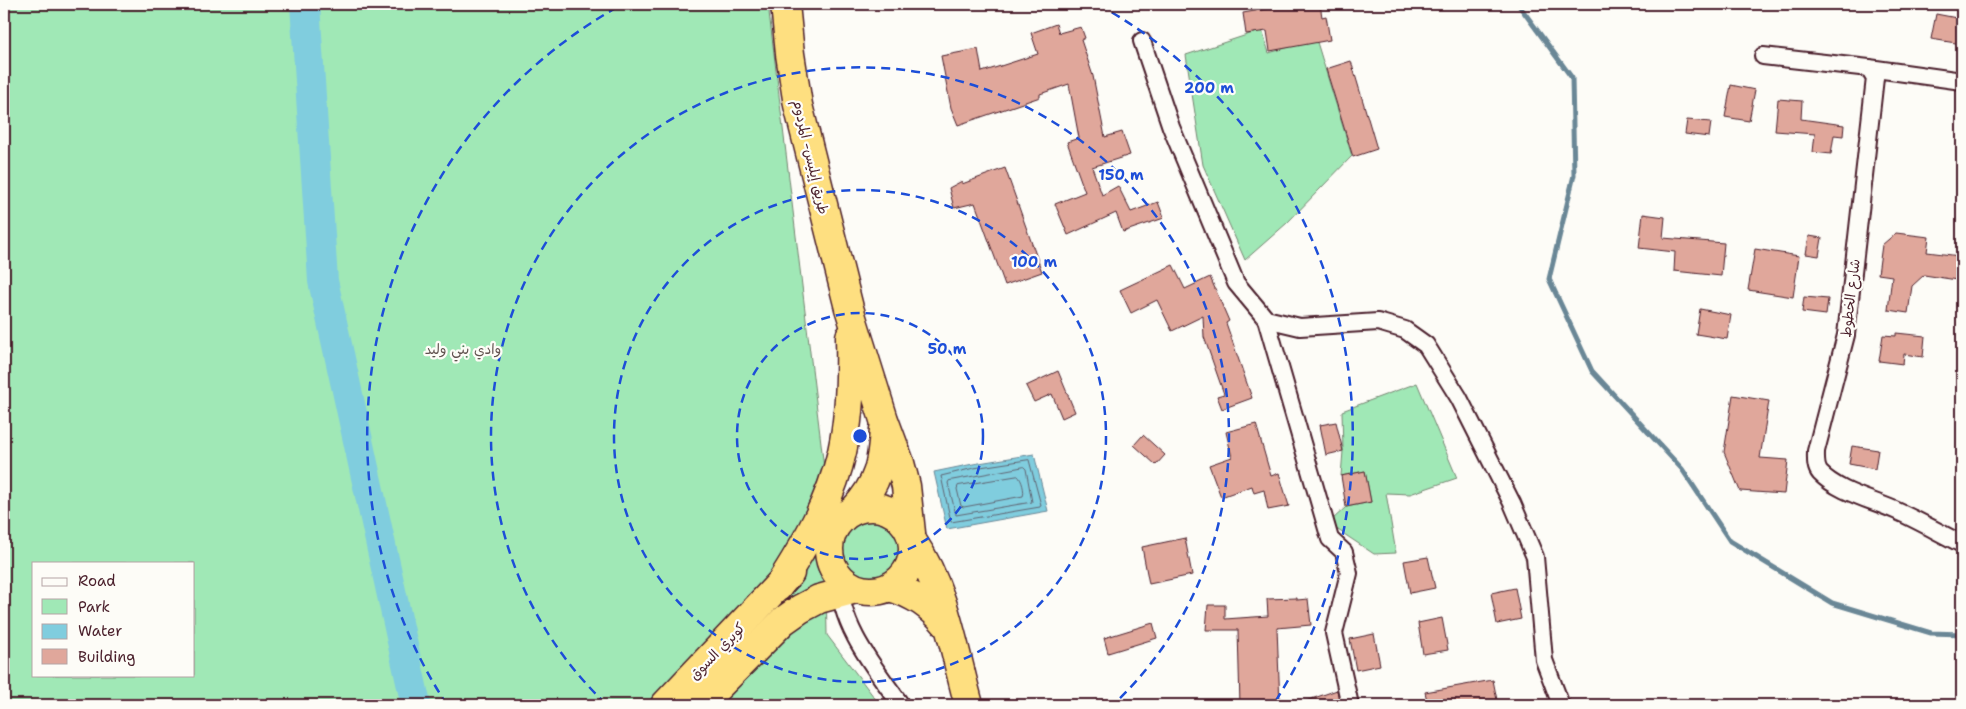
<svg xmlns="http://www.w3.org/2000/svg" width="1966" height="709" viewBox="0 0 1966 709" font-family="'Shantell Sans','Playpen Sans Arabic',sans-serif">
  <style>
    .green { fill: #a0e8b6; stroke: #758470; fill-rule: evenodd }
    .water { fill: #80cdde; stroke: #6a8796 }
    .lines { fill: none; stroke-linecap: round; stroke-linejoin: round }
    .shore { stroke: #606573; stroke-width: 1 }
    .stream { stroke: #6a8796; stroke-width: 5 }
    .river { stroke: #80cdde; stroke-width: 30 }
    .building { fill: #e0a79b; stroke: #4a1f2b }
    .street-casing { stroke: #4a1f2b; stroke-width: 20 }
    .highway-casing { stroke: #4a1f2b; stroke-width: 31 }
    .street { stroke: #fdfcf7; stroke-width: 16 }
    .highway { stroke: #fedf80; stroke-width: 28 }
    .ring { fill: none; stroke: #1d4ed8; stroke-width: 2.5; stroke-dasharray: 9 6 }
    .labels { text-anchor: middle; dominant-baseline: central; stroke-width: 4.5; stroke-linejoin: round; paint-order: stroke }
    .street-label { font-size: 14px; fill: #4a1f2b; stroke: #fdfcf7 }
    .park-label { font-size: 14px; fill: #60514e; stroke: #fdfcf7 }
    .centre { fill: #1d4ed8; stroke: #fdfcf7; stroke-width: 2.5 }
    .ring-label { font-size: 15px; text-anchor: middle; font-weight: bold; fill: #1d4ed8; stroke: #fdfcf7; stroke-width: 4.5; stroke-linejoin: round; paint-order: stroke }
  </style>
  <rect width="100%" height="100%" fill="#fdfcf7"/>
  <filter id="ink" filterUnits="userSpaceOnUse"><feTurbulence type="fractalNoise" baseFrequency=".02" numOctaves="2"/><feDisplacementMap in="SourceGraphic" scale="10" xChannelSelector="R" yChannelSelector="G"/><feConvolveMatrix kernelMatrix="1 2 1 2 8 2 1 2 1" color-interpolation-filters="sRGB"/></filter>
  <g filter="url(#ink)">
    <!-- green -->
    <g class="green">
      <path d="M4,4H768L824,468L827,635L880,705H4ZM34,563H194V675H34Z"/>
      <path d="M1262,30L1269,53L1316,39L1352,156L1287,223L1245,260L1203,165L1186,55Z"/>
      <path d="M1417,383L1457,478L1410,494L1386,493L1396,553L1374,554L1335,528L1332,520L1346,507L1371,502L1365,471L1341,476L1343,451L1342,411Z"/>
      <circle cx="870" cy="550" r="29"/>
    </g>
    <!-- water -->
    <path class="water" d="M1034,454L1048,511L947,529L934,472L973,464Z"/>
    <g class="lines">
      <!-- shore -->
      <g class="shore">
        <path d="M1029,460L1041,505L1040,507L951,522L941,476L974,468Z"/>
        <path d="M1024,467L1026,469L1032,502L956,515L948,483L949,481Z"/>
        <path d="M1018,476C1022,479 1025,492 1023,496L964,507L961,506L957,489L958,486Z"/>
      </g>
      <!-- stream -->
      <path class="stream" d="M1518,4L1572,78L1574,175L1549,279L1592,371L1682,469L1730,541L1832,603L1931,633L1962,634"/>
      <!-- river -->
      <path class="river" d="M305,4L323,281L416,705"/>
    </g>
    <!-- building -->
    <g class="building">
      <path d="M1296,4H1320L1322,17L1326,16L1330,40L1270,51L1267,31L1246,34L1243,13Z"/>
      <path d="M1936,14L1962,19V44L1931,39Z"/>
      <path d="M1056,24L1059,33L1081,27L1085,38L1081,40L1093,76L1105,137L1122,132L1130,155L1092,167L1102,195L1118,186L1131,212L1158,202L1164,218L1123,232L1116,213L1068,235L1055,204L1085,192L1067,142L1079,138L1069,84L1040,94V97L958,125L951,108L941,56L978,49L982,72L1038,54L1031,33Z"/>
      <path d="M1351,61L1377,149L1353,157L1326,69Z"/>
      <path d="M1731,85L1755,90L1749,121L1725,117Z"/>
      <path d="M1778,99L1802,101L1801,119L1844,125L1843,136L1834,135L1831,154L1813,152L1815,134L1775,131Z"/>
      <path d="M1687,120L1711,122L1709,137L1685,134Z"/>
      <path d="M1005,168L1042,272L1005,285L975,203L954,208L949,188L962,181V184Z"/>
      <path d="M1643,214L1665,217L1663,238L1724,243L1721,276L1674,271L1675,252L1639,248Z"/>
      <path d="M1896,233L1929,237L1927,252L1960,256L1957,280L1924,275L1912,286L1908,313L1888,310L1892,276L1878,274L1882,245Z"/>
      <path d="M1809,236L1822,238L1819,256L1806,254Z"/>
      <path d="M1755,249L1799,256L1793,297L1748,290Z"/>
      <path d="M1173,265L1185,289L1210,277L1229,321L1226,323L1252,398L1222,409L1217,396L1224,394L1204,337L1203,316L1172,331L1157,300L1131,313L1120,290Z"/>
      <path d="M1804,297L1828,299L1826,315L1802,312Z"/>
      <path d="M1700,309L1731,315L1727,339L1696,334Z"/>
      <path d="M1896,333L1925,336L1923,357L1904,354L1903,364L1879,361L1883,335L1896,336Z"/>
      <path d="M1058,371L1075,412L1062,418L1052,394L1034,402L1026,386Z"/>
      <path d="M1733,395L1769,401L1760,458L1788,460L1784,494L1740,491L1724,452Z"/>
      <path d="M1336,422L1343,451L1326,455L1320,425Z"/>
      <path d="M1256,424L1271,476L1279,473L1289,506L1268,510L1264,490L1254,493L1252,486L1221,497L1209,465L1232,457L1226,432Z"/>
      <path d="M1143,435L1165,455L1156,465L1134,445Z"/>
      <path d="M1852,446L1878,450L1875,469L1849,464Z"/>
      <path d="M1365,471L1371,502L1346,507L1341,476Z"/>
      <path d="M1185,538L1192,575L1149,584L1142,547Z"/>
      <path d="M1428,557L1435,588L1410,593L1404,561Z"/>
      <path d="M1515,588L1521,619L1497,624L1491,593Z"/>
      <path d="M1297,598V600L1308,599L1311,625L1277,628L1280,705H1240L1238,630H1206L1208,605H1225V619L1268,616L1267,599Z"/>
      <path d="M1442,618L1448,650L1423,654L1418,623Z"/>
      <path d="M1153,623L1157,638L1108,653L1104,638Z"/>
      <path d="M1374,634L1380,665L1356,670L1350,639Z"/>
      <path d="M1493,680L1498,705H1428L1425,692Z"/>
      <path d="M1337,690L1340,705H1300V703Z"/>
    </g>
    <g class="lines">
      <defs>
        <g id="street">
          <path d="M1142,41L1171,127L1236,283L1266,319L1300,327L1378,322L1405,330L1426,345L1459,398L1512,503L1535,557L1544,660L1561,705"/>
          <path d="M1763,56L1869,68L1875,78L1846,335L1816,451C1816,459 1815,467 1820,473C1838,492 1873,500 1897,511C1919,521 1940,533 1962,544"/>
          <path d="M1869,68L1962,81"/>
          <path d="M1266,319L1330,539L1344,552L1349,573L1334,633L1350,705"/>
          <path d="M839,577C839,626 874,667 901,705"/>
        </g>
        <g id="highway">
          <path d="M785,4L790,54L798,105L849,308L884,420L900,463L906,486L911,533"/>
          <circle cx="871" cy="549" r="42"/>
          <path d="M854,510C879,483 882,463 884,429"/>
          <path d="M913,542C945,588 954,651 969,705"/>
          <path d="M778,587C805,545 831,501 842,452C850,415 851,375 850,337"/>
          <path d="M890,587C914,594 931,606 947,625"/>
          <path d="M665,705L790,573"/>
          <path d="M700,705L783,621L800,609L819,599L856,589"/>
        </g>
      </defs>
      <!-- street casing -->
      <use href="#street" class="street-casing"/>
      <!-- highway casing -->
      <use href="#highway" class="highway-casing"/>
      <!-- street -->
      <use href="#street" class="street"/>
      <!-- highway -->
      <use href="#highway" class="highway"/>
    </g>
  </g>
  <!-- distance rings -->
  <g class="ring">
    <circle cx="860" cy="436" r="123"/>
    <circle cx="860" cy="436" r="246"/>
    <path d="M606 704A369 369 0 1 1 1114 704"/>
    <path d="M447 705A493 493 0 0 1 621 5M1099 5A493 493 0 0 1 1273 705"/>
  </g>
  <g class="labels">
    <!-- street labels -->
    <g class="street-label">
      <text transform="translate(811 157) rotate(77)">طريق إيليس- المردوم</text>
      <text transform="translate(1850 298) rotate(-83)">شارع الخطوط</text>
      <text transform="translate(717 651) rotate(-46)">كوبري السوق</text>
    </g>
    <!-- park labels -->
    <g class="park-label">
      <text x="463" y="349">وادي بني وليد</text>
    </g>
  </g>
  <circle cx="860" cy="436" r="8" class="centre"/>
  <g class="ring-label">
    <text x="1209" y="93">200 m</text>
    <text x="1121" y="180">150 m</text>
    <text x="1034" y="267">100 m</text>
    <text x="947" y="354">50 m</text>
  </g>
  <!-- margin -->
  <rect width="1966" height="709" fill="none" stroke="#fdfcf7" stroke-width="20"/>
  <rect x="10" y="10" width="1946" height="689" fill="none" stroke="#4a1f2b" stroke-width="2" filter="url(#ink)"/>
  <!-- legend -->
  <rect x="32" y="562" width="162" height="115" fill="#fdfcf7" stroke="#b5a4a5"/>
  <rect x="42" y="578" width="25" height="8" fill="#fdfcf7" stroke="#b5a4a5"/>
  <text x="78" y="586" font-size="15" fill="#4a1f2b">Road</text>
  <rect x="42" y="599" width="25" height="15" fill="#a0e8b6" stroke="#b5a4a5"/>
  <text x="78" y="612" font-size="15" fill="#4a1f2b">Park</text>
  <rect x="42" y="624" width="25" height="15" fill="#80cdde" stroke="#b5a4a5"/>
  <text x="78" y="636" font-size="15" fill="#4a1f2b">Water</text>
  <rect x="42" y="649" width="25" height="15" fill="#e0a79b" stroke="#b5a4a5"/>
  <text x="78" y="662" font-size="15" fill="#4a1f2b">Building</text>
</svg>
